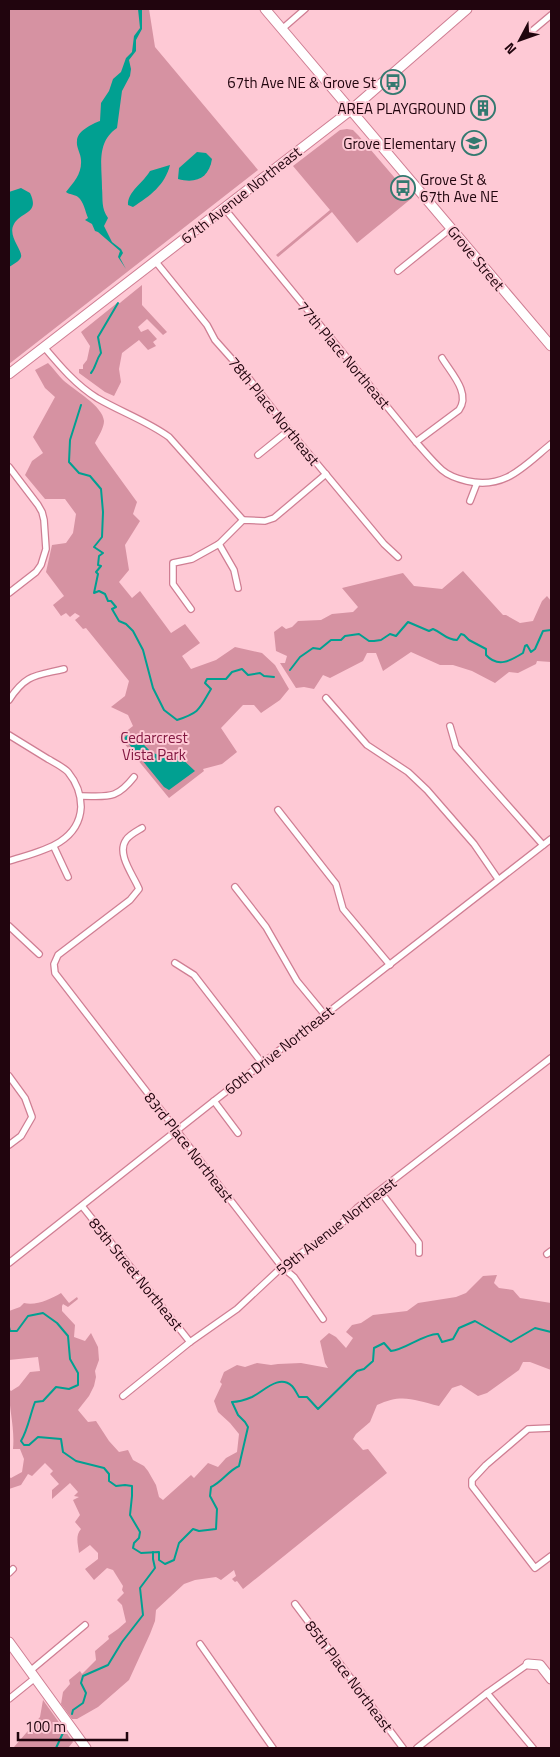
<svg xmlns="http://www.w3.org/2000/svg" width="560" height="1757" viewBox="0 0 560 1757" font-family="'Titillium Web',sans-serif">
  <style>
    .green { fill: #d692a2 }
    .water { fill: #01a091 }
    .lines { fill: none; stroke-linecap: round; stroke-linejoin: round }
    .stream { stroke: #01a091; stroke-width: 2 }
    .street-casing { stroke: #cf7e93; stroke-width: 8 }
    .secondary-casing { stroke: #cf7e93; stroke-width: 11 }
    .street { stroke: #fff; stroke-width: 5.5 }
    .secondary { stroke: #fff; stroke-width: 9 }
    .labels { text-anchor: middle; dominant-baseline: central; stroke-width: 4; stroke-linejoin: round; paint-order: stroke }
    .poi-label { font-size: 15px; fill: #21050e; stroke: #fec9d5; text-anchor: end }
    .street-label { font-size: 15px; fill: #21050e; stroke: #fec9d5 }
    .park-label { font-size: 15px; fill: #821841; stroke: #fec9d5 }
  </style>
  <rect width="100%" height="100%" fill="#fec9d5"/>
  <!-- green -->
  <g class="green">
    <path d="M9,9H149L155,47L258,170L9,364Z"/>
    <path d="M347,129L353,130L358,135L412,198L357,243L332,212L278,257L276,255L330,210L293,166L340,130Z"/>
    <path d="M142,285V305L167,332L163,335L147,319L138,327L141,332L148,329L157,339L153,342L156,346L148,350L139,340L122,353L119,369L121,382L114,396L105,392L79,373V369H83V365L87,360L90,346L81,332L117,303H120L121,302Z"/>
    <path d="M48,363C53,368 58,375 63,380C74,390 103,406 104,421C104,428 98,437 95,443L100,451L137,502L133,514L140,521L125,545L129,570L119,582L132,598L140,591L171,633L185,624L200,643L182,656L191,669L216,660L235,647L262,653L275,665L289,689L280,700L261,713L254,705H243L221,728L237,752L222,764L203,769L204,771L169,798L119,737L133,726L128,715L111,707L125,696L129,681L86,628L83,629L75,620L80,616L75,613L70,617L66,613L61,616L53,605L64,596L46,572L52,545L66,543L73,533L76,514L65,499H45L25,475L32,461L43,453L33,437L55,397L45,388L35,370Z"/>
    <path d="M463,571L503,615H506L520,623L533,621L542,601L547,596L551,601V662L537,661L536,664L518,673L509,672L495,683L472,671L453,665H440L411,652L383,671L376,653H367L363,661L330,678L323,675L314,689L304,687L296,688L280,663H285L287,656L276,651L274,632L282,626L286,629L292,627L298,621L321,620L332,614L353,612L358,607L342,588L403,573L414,586L442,589Z"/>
    <path d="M497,1275L494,1283L499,1288L513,1290L520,1298L551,1303V1370L530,1362H523L519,1370L487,1393L478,1396L461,1385L452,1388L439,1406C414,1400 402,1393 377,1405L370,1422L356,1434L353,1439L363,1450L368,1449L387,1473L243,1589L237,1581L235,1582L232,1579L236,1576L234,1570L221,1580L216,1577L195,1580L184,1584L156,1610L155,1621L150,1634L129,1680L98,1707L77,1719H72L61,1704L63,1692L70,1684L69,1680L80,1671L82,1674L96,1660L95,1651L109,1639L108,1636L118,1629L126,1622L122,1605L117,1600L124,1593L122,1590L123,1586L113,1570L107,1568L94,1580L85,1569L98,1559V1553L90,1545L79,1553C78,1544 75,1536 81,1529L75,1522L80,1515L73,1500L79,1497L74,1496L78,1492L70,1483L52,1499V1490L59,1484L50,1474L53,1471L45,1463L32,1476L28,1474L21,1485L9,1489V1477L11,1478L22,1472L24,1459L20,1449H13C15,1428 9,1410 9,1389L11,1391L19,1386L30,1372L40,1371L38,1357L9,1360V1311L20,1307L24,1303C36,1306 51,1299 61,1293L69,1303L77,1297L78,1299L68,1307L63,1304L62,1306V1311L75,1325L74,1337L85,1341L91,1333L98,1347L99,1360L95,1371L96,1377L94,1386L89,1396L78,1410L88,1422L96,1421L109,1441L119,1452L128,1450L133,1460L144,1466L148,1471L156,1485L159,1497L163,1500L191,1475L194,1478L208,1463L218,1467L226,1458L237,1452L239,1434L230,1423L218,1412L214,1401L222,1384L220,1382L224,1372L237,1365L245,1367L257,1363L271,1365L278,1364L301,1363L328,1368L325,1363L320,1341L329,1333L336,1337L346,1348L353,1338L346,1332L352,1325L361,1323L373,1315L407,1311L418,1303L456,1297L466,1293L483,1276Z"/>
    <path d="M43,1700L73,1742L68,1748H14V1747L40,1717Z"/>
  </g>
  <!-- water -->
  <g class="water">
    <path d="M138,9H142V29L136,40V51L129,60L131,69L130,76L122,91L117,128C96,142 102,166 102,188C103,200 101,208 108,218L104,226L112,242L121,249L123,253L120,258L126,269L118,257L120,251L98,232L95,231L92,224L85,220L88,218C85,211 84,202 78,197C74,194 70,195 66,192C74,182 82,174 81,160C81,154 76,147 77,141C77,131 92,124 100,121L101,103L109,91L113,79L121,72L126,58L132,52L134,36L140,28Z"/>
    <path d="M197,152L206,153L212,159C209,178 196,184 178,179L179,168Z"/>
    <path d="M170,165C165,185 150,196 133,207L128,205C127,192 144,182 150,171Z"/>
    <path d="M21,188L30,193C40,214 22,211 14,224C7,236 23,250 21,257C20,261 12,265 9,267V192Z"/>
    <path d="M128,734H135C150,752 153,758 179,756L195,771L169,790L164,787L124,738Z"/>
  </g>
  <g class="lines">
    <!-- stream -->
    <g class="stream">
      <path d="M91,373C96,367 96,360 101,353L98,337L118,303"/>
      <path d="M81,405L70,440L69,462L79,473L90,476L101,489L103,512L102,537L94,547L103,553L99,556L98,565L101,566L96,572L98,574L94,593L99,591L105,594L108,601H111L116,607L112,609L119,621L126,624L133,631L143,650L153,688L164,710L177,720C201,712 199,709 211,689L205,683L207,679H226L232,672L242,669L248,675L260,673L264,676L274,677"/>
      <path d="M290,670L300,657L313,648L320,649L331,640H341L345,636L359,634L369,641H374L381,640L390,634L396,636L408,622L429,631L433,629C443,633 446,640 457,640L461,634L464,635L469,640L486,649V655C498,668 510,661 523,653L525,646L527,645L531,652L535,649L543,631L551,630"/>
      <path d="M9,1327L10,1331H17L28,1316L43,1313L57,1323L68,1336L70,1359L78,1373V1385L69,1389L56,1387L43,1401L35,1402C30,1415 28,1429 21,1441L24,1445H29L38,1437L61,1439L63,1452L76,1461L104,1468L109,1474V1481L116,1486L125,1485L132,1486V1496L130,1515L140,1532L139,1538L134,1543L133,1548L141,1553L159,1552V1560L165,1564L174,1560L179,1543L193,1529L199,1531L216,1529L217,1509L210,1496L211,1487C222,1482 228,1471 239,1466L248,1427L245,1422L238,1415L232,1402C239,1402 245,1400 252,1397C264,1391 279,1374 292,1386C295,1389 297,1394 299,1397H307L318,1409L357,1371L364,1369L373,1361L374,1348L384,1343L391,1351C405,1350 425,1333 438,1334L442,1342L453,1339L459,1328L475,1321L511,1342L535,1328L551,1332"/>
      <path d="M72,1714L73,1710L83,1703L86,1693L81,1683L83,1676L108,1665L122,1642L143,1615L140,1588L155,1568L153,1559V1552"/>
      <path d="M56,1748L63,1733"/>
    </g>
    <defs>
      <g id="street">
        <path d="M282,29L305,9"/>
        <path d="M532,31L551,15"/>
        <path d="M224,208L416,442C424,451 433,462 442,470C449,476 458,479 467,481C505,490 524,466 551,444"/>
        <path d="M156,262L207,325L215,340L247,376L289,430L384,544L398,557"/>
        <path d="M398,271L450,229"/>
        <path d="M44,347C60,366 76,385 97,398C121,412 147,421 169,437L243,520"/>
        <path d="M416,442L459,410C471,393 451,373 442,358"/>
        <path d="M258,455L289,430"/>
        <path d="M9,467L38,505L42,512L44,520L46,549L41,565L36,572L9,593"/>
        <path d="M470,501L477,483"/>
        <path d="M219,544L234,570L238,588"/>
        <path d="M191,609L173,584V563L192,559L219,544L243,520L265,521L274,518L326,474"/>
        <path d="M326,698L367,745L408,772L427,790L474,844L498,879"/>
        <path d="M9,700C26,674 35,676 64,669"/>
        <path d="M450,726L456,747L543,845"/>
        <path d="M9,735C22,743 35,751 48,759C55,763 63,767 68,772C77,783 81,793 81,807C79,845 37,852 9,861"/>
        <path d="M81,796C108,796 116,800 134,777"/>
        <path d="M278,810L336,884L343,909L390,965"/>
        <path d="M142,828C137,831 129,835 126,840C116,854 134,876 139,889L130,900L58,955L54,964L55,973L282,1267L294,1277L323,1319"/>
        <path d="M54,847L68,877"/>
        <path d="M235,887L266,927L297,981L325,1015"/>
        <path d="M9,926L39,954"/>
        <path d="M175,963L194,975L262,1063"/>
        <path d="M9,1076L25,1098L32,1117L21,1136L9,1145"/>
        <path d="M214,1101L238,1133"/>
        <path d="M380,1191L419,1243V1253"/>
        <path d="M82,1206L190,1342"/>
        <path d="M547,1254L551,1251"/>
        <path d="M9,1263L214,1101L551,839"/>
        <path d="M123,1396L190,1342L237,1309L282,1267L340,1225L357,1208L551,1058"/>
        <path d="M551,1428L528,1429L486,1465L472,1480V1486L535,1568L551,1556"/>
        <path d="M9,1573L13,1569"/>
        <path d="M295,1604L403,1748"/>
        <path d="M200,1644L273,1748"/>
        <path d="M30,1671L85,1625"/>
        <path d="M487,1693L533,1748"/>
        <path d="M9,1699L35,1678"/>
        <path d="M417,1748L487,1693L528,1664"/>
      </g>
      <g id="secondary">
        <path d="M265,9L551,346"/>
        <path d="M9,374L351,110L467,9"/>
        <path d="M9,1642L86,1748"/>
        <path d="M528,1664L540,1665L551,1679"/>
      </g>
    </defs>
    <!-- street casing -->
    <use href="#street" class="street-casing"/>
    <!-- secondary casing -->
    <use href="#secondary" class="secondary-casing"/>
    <!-- street -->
    <use href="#street" class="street"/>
    <!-- secondary -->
    <use href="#secondary" class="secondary"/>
  </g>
  <!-- icons -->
  <defs>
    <symbol id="bus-ring" viewBox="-11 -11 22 22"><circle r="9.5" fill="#fec9d5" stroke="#337970" stroke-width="1.5"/><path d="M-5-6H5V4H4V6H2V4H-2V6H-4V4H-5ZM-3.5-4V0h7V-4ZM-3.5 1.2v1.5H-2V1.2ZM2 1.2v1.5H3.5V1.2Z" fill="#337970"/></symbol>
    <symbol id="building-ring" viewBox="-11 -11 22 22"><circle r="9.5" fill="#fec9d5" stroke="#337970" stroke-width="1.5"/><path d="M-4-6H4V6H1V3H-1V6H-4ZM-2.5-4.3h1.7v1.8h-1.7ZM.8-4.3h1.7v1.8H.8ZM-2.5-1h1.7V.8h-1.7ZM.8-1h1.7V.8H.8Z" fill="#337970"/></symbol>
    <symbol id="school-ring" viewBox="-11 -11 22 22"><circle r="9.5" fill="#fec9d5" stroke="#337970" stroke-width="1.5"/><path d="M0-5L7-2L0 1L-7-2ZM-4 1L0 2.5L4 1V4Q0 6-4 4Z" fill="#337970"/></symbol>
  </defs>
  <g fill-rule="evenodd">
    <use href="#bus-ring" x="379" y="68" width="28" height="28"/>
    <use href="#building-ring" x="469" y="94" width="28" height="28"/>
    <use href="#school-ring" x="460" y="129" width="28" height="28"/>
    <use href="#bus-ring" x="389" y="174" width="28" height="28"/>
  </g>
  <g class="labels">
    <!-- poi labels -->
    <g class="poi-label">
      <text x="376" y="82">67th Ave NE &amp; Grove St</text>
      <text x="466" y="108">AREA PLAYGROUND</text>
      <text x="456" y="143">Grove Elementary</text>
      <text x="420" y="179" text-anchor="start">Grove St &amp;<tspan x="420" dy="17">67th Ave NE</tspan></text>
    </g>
    <!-- street labels -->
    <g class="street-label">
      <text transform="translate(241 195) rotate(-38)">67th Avenue Northeast</text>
      <text transform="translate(476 258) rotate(50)">Grove Street</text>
      <text transform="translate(344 355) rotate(50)">77th Place Northeast</text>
      <text transform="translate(274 411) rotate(51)">78th Place Northeast</text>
      <text transform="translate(279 1050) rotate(-38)">60th Drive Northeast</text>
      <text transform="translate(189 1147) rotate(52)">83rd Place Northeast</text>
      <text transform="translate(336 1226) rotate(-38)">59th Avenue Northeast</text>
      <text transform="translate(136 1274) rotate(51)">85th Street Northeast</text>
      <text transform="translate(349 1676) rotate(53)">85th Place Northeast</text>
    </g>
    <!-- park labels -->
    <g class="park-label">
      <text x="154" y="737">Cedarcrest<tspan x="154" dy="17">Vista Park</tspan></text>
    </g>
  </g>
  <!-- border -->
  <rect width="560" height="1757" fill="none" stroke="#21050e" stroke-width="20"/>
  <!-- north arrow -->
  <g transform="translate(520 40) rotate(229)" stroke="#fec9d5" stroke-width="4" paint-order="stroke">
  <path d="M0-4L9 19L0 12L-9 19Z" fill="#21050e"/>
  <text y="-8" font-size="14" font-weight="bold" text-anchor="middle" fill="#21050e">N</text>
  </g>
  <!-- scale -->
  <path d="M18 1732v8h109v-8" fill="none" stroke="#21050e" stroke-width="2.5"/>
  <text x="25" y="1732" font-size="15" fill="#21050e" stroke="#fec9d5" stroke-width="4" paint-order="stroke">100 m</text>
</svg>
